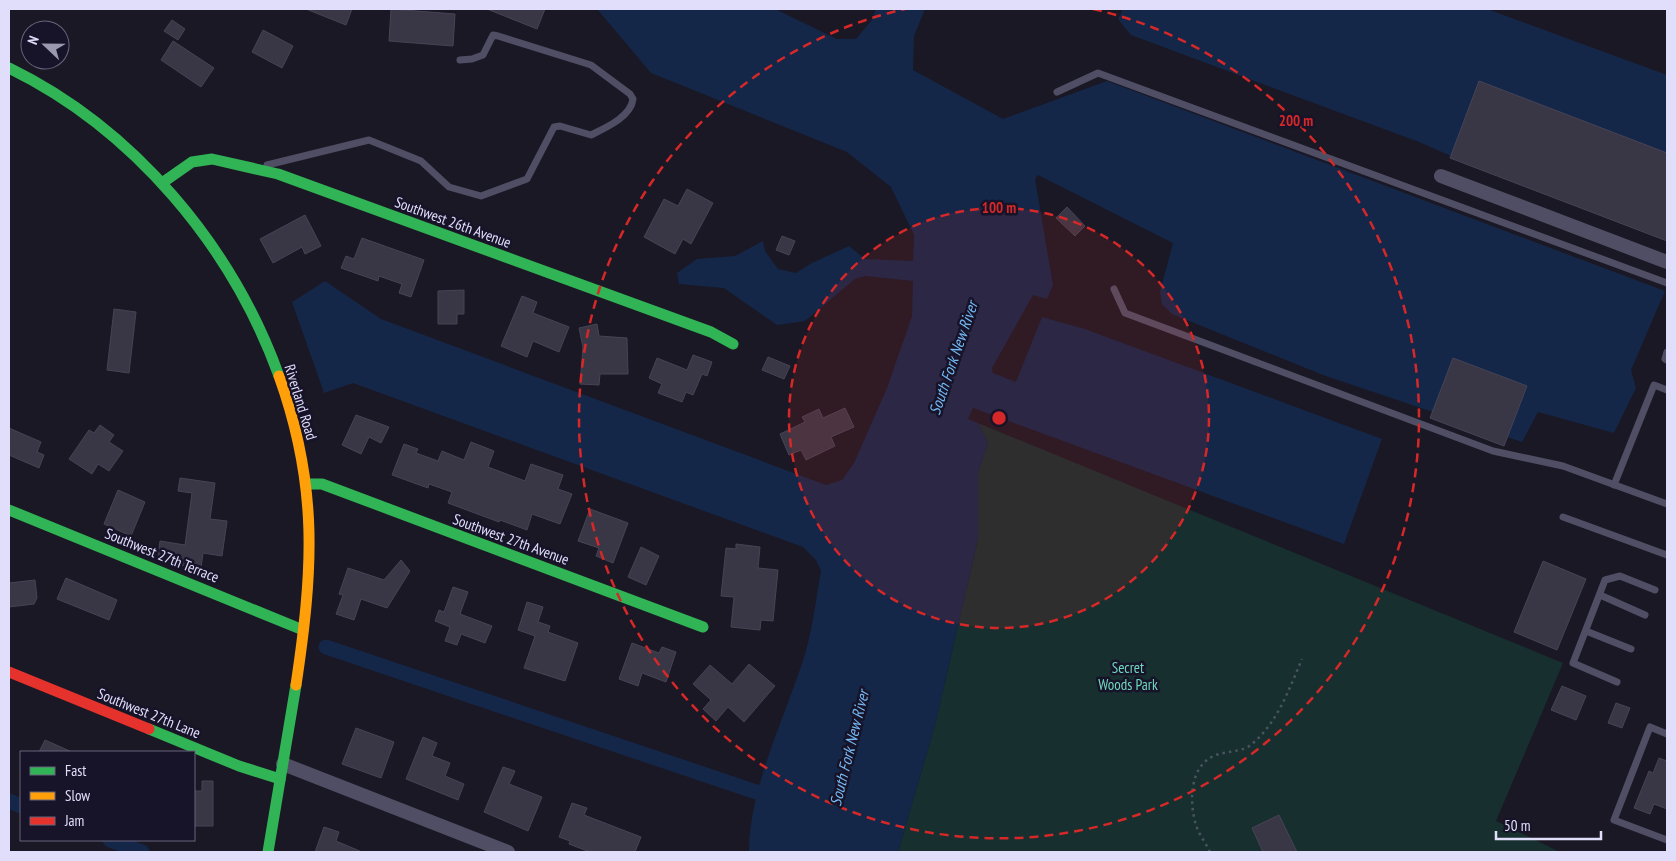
<svg xmlns="http://www.w3.org/2000/svg" width="1676" height="861" viewBox="0 0 1676 861" font-family="'PT Sans Narrow',sans-serif">
  <style>
    .green { fill: #172f2f }
    .water { fill: #152748 }
    .lines { fill: none; stroke-linecap: round; stroke-linejoin: round }
    .canal { stroke: #152748; stroke-width: 15 }
    .building { fill: #393745; stroke: #474356 }
    .path { stroke: #495461; stroke-width: 2.5; stroke-dasharray: 2.5 4; stroke-linecap: butt }
    .lane { stroke: #4f4e64; stroke-width: 7 }
    .street { stroke: #4f4e64; stroke-width: 14 }
    .fast { stroke: #30b455; stroke-width: 11 }
    .slow { stroke: #ff9f0a; stroke-width: 11 }
    .jam { stroke: #e5322d; stroke-width: 11 }
    .ring { fill: none; stroke: #d62828; stroke-width: 2.5; stroke-dasharray: 9 6 }
    .labels { text-anchor: middle; dominant-baseline: central; stroke-width: 5; stroke-linejoin: round; paint-order: stroke }
    .street-label { font-size: 15px; fill: #e1defc; stroke: #171329 }
    .park-label { font-size: 15px; fill: #6ed8bd; stroke: #171329 }
    .water-label { font-size: 16px; font-style: italic; fill: #74b9f4; stroke: #171329 }
    .centre { fill: #d62828; stroke: #171329; stroke-width: 2.5 }
    .ring-label { font-size: 15px; text-anchor: middle; font-weight: bold; fill: #d62828; stroke: #171329; stroke-width: 5; stroke-linejoin: round; paint-order: stroke }
  </style>
  <rect width="100%" height="100%" fill="#1a1824"/>
  <!-- green -->
  <path class="green" d="M978,423L1563,663L1496,821L1560,852H898L935,725L978,539V473L988,443Z"/>
  <!-- water -->
  <g class="water">
    <path d="M597,9H775L837,39H856L871,21L876,9H925L914,36L913,70L1003,119L1107,81L1665,291L1631,370L1636,388L1614,433L1538,412L1522,442L1323,375L1172,314L1162,304L1160,292L1173,243L1038,175L1035,179L1053,285L1047,299L1033,295L992,368L993,373L1016,382L1042,317L1085,329L1382,439L1344,544L973,408L968,419L978,423L988,443L978,473V539L935,725L898,852H749C749,787 786,716 805,654C813,627 816,598 821,571L816,560L803,547L353,383L324,393L292,302L325,281L381,319L826,485L842,480L854,463L887,388L912,316L913,281L865,276L855,279L805,321L777,325L724,288L679,284L677,273L697,259L735,256L763,241L765,251L778,269L796,273L812,263L849,246L865,259L913,261L914,235L891,187L847,152L651,73Z"/>
    <path d="M1123,9H1487L1667,75V238L1451,156L1419,142L1131,35L1118,19Z"/>
  </g>
  <g class="lines">
    <!-- canal -->
    <g class="canal">
      <path d="M326,647L777,799"/>
      <path d="M9,801L21,806"/>
      <path d="M110,840L142,852"/>
    </g>
  </g>
  <!-- building -->
  <g class="building">
    <path d="M306,9H352L346,25Z"/>
    <path d="M391,9L455,14L453,46L389,41Z"/>
    <path d="M487,9H545L537,29Z"/>
    <path d="M172,20L185,29L178,40L164,31Z"/>
    <path d="M263,30L293,46L282,68L252,52Z"/>
    <path d="M173,41L214,68L201,87L161,60Z"/>
    <path d="M1479,81L1667,153V241L1450,158Z"/>
    <path d="M687,189L713,203L691,244L683,239L675,254L644,237L664,199L678,206Z"/>
    <path d="M1067,207L1085,226L1075,236L1056,218Z"/>
    <path d="M305,215L321,246L305,254L302,247L273,263L260,239Z"/>
    <path d="M782,236L795,241L789,255L776,250Z"/>
    <path d="M362,238L424,260L411,297L399,293L402,284L379,276L378,281L341,268L346,256L354,259Z"/>
    <path d="M464,290V314H457V324H438V291Z"/>
    <path d="M522,296L537,302L533,313L569,327L559,352L533,341L527,357L501,346Z"/>
    <path d="M114,309L136,312L129,373L107,370Z"/>
    <path d="M597,324L599,336L627,338L628,374H600L599,385L580,384L583,347L579,328Z"/>
    <path d="M693,355L712,362L707,376L702,374L693,395L686,392L682,402L658,393L662,384L649,378L657,358L687,370Z"/>
    <path d="M768,357L790,366L784,379L762,370Z"/>
    <path d="M1453,358L1527,386L1504,446L1430,418Z"/>
    <path d="M845,408L854,427L831,437L835,446L806,460L801,450L789,455L780,434L805,422L802,417L819,409L823,418Z"/>
    <path d="M356,415L389,427L381,443L369,437L361,454L342,445Z"/>
    <path d="M100,425L114,435L109,442L123,451L109,471L98,464L92,474L69,459L89,430L94,433Z"/>
    <path d="M9,428L41,442L37,452L44,455L39,468L9,455Z"/>
    <path d="M471,442L494,451L488,467L525,481L531,464L563,475L558,489L572,494L560,524L532,514L527,530L500,520L499,522L448,503L452,492L429,484L428,488L392,475L404,444L418,449L416,453L438,461L442,451L464,460Z"/>
    <path d="M180,478L215,483L210,519L227,521L222,556L203,553L201,568L172,564L158,558L160,541L185,545L192,493L178,491Z"/>
    <path d="M118,490L145,502L131,536L104,524Z"/>
    <path d="M590,509L628,523L613,563L596,556L599,548L578,541Z"/>
    <path d="M736,544L760,547L758,568L778,570L773,621L761,620L760,630L731,627L734,597L721,596L726,548L736,549Z"/>
    <path d="M641,547L659,556L646,585L628,577Z"/>
    <path d="M401,560L410,571L387,608L361,599L354,620L336,614L343,595L339,594L348,568L384,580Z"/>
    <path d="M1543,561L1586,579L1557,650L1514,632Z"/>
    <path d="M66,578L117,600L109,620L57,599Z"/>
    <path d="M35,580L37,598L34,604L9,607V583Z"/>
    <path d="M453,587L468,592L460,614L492,626L485,643L461,634L457,645L445,641L450,627L435,621L439,610L444,612Z"/>
    <path d="M527,602L543,607L538,622L550,626L548,632L578,643L565,681L524,668L535,636L518,630Z"/>
    <path d="M632,643L659,653L662,647L676,652L666,682L642,673L638,686L619,679Z"/>
    <path d="M749,664L775,686L744,722L728,707L716,721L703,709L711,700L693,684L710,665L732,684Z"/>
    <path d="M1562,686L1586,696L1576,720L1551,710Z"/>
    <path d="M1616,703L1630,708L1622,728L1608,723Z"/>
    <path d="M356,728L394,742L381,778L342,764Z"/>
    <path d="M423,737L437,743L432,756L450,763L445,776L464,784L458,800L406,779Z"/>
    <path d="M45,740L72,752H39Z"/>
    <path d="M1659,758L1667,761V809L1654,804L1650,814L1634,808L1649,771L1653,773Z"/>
    <path d="M503,767L515,771L509,784L542,797L528,831L484,812Z"/>
    <path d="M202,781H213V826H194V791H202Z"/>
    <path d="M572,803L587,808L584,815L641,837L635,852H590L569,844L570,841L559,837Z"/>
    <path d="M1279,815L1297,852H1263L1252,828Z"/>
    <path d="M324,827L339,832L336,841L362,852H315Z"/>
  </g>
  <g class="lines">
    <!-- path -->
    <path class="path" d="M1210,852C1206,843 1199,835 1196,825C1189,802 1189,765 1216,755C1227,751 1243,752 1252,744C1278,722 1289,689 1302,659"/>
    <!-- lane -->
    <g class="lane">
      <path d="M1057,92L1098,73L1667,283"/>
      <path d="M267,165L369,140L421,161L449,187L481,196L527,179L554,127L560,126L591,135C605,128 631,117 633,99L630,94L591,65L498,36L493,35L483,55L472,59L460,60"/>
      <path d="M1114,289L1125,313L1493,451L1563,466L1667,504"/>
      <path d="M1667,352L1665,359L1667,360"/>
      <path d="M1614,485L1654,385L1667,390"/>
      <path d="M1563,517L1667,555"/>
      <path d="M1600,595L1645,615"/>
      <path d="M1586,631L1631,649"/>
      <path d="M1617,682L1573,663L1605,580L1620,576L1655,590"/>
      <path d="M1667,734L1650,727L1614,820L1667,840"/>
    </g>
    <!-- street -->
    <g class="street">
      <path d="M1441,176L1667,262"/>
      <path d="M283,764L508,852"/>
    </g>
    <!-- fast -->
    <g class="fast">
      <path d="M9,68C134,129 232,246 279,376"/>
      <path d="M162,183L192,162L212,159L278,174L711,332L733,344"/>
      <path d="M307,484H322L703,627"/>
      <path d="M9,510L303,630"/>
      <path d="M149,729L239,766L280,779"/>
      <path d="M268,852L296,685"/>
    </g>
    <!-- slow -->
    <path class="slow" d="M279,376C319,487 313,571 296,685"/>
    <!-- jam -->
    <path class="jam" d="M9,672L149,729"/>
  </g>
  <!-- distance rings -->
  <circle cx="999" cy="418" r="210" fill="#d62828" fill-opacity=".12"/>
  <g class="ring">
    <circle cx="999" cy="418" r="210"/>
    <path d="M1093 9A420 420 0 1 1 905 9"/>
  </g>
  <g class="labels">
    <!-- street labels -->
    <g class="street-label">
      <text transform="translate(453 222) rotate(20)">Southwest 26th Avenue</text>
      <text transform="translate(301 402) rotate(73)">Riverland Road</text>
      <text transform="translate(511 539) rotate(20)">Southwest 27th Avenue</text>
      <text transform="translate(162 555) rotate(22)">Southwest 27th Terrace</text>
      <text transform="translate(149 713) rotate(22)">Southwest 27th Lane</text>
    </g>
    <!-- park labels -->
    <g class="park-label">
      <text x="1128" y="667">Secret<tspan x="1128" dy="17">Woods Park</tspan></text>
    </g>
    <!-- water labels -->
    <g class="water-label">
      <text transform="translate(953 358) rotate(-71)">South Fork New River</text>
      <text transform="translate(849 748) rotate(-76)">South Fork New River</text>
    </g>
  </g>
  <circle cx="999" cy="418" r="8" class="centre"/>
  <g class="ring-label">
    <text x="1296" y="126">200 m</text>
    <text x="999" y="213">100 m</text>
  </g>
  <!-- border -->
  <rect width="1676" height="861" fill="none" stroke="#e1defc" stroke-width="20"/>
  <!-- legend -->
  <rect x="20" y="751" width="175" height="90" fill="#171329" stroke="#68647d"/>
  <rect x="30" y="767" width="25" height="8" fill="#30b455" stroke="#68647d"/>
  <text x="65" y="776" font-size="15" fill="#e1defc">Fast</text>
  <rect x="30" y="792" width="25" height="8" fill="#ff9f0a" stroke="#68647d"/>
  <text x="65" y="801" font-size="15" fill="#e1defc">Slow</text>
  <rect x="30" y="817" width="25" height="8" fill="#e5322d" stroke="#68647d"/>
  <text x="65" y="826" font-size="15" fill="#e1defc">Jam</text>
  <!-- north arrow -->
  <g transform="translate(45 45) rotate(292)"><circle r="24" fill="#171329" stroke="#68647d"/>
  <path d="M0-4L9 19L0 12L-9 19Z" fill="#9b99b0"/>
  <text y="-8" font-size="14" font-weight="bold" text-anchor="middle" fill="#e1defc">N</text>
  </g>
  <!-- scale -->
  <path d="M1496 831v8h105v-8" fill="none" stroke="#e1defc" stroke-width="2.5"/>
  <text x="1504" y="831" font-size="15" fill="#e1defc" stroke="#171329" stroke-width="4" paint-order="stroke">50 m</text>
</svg>
